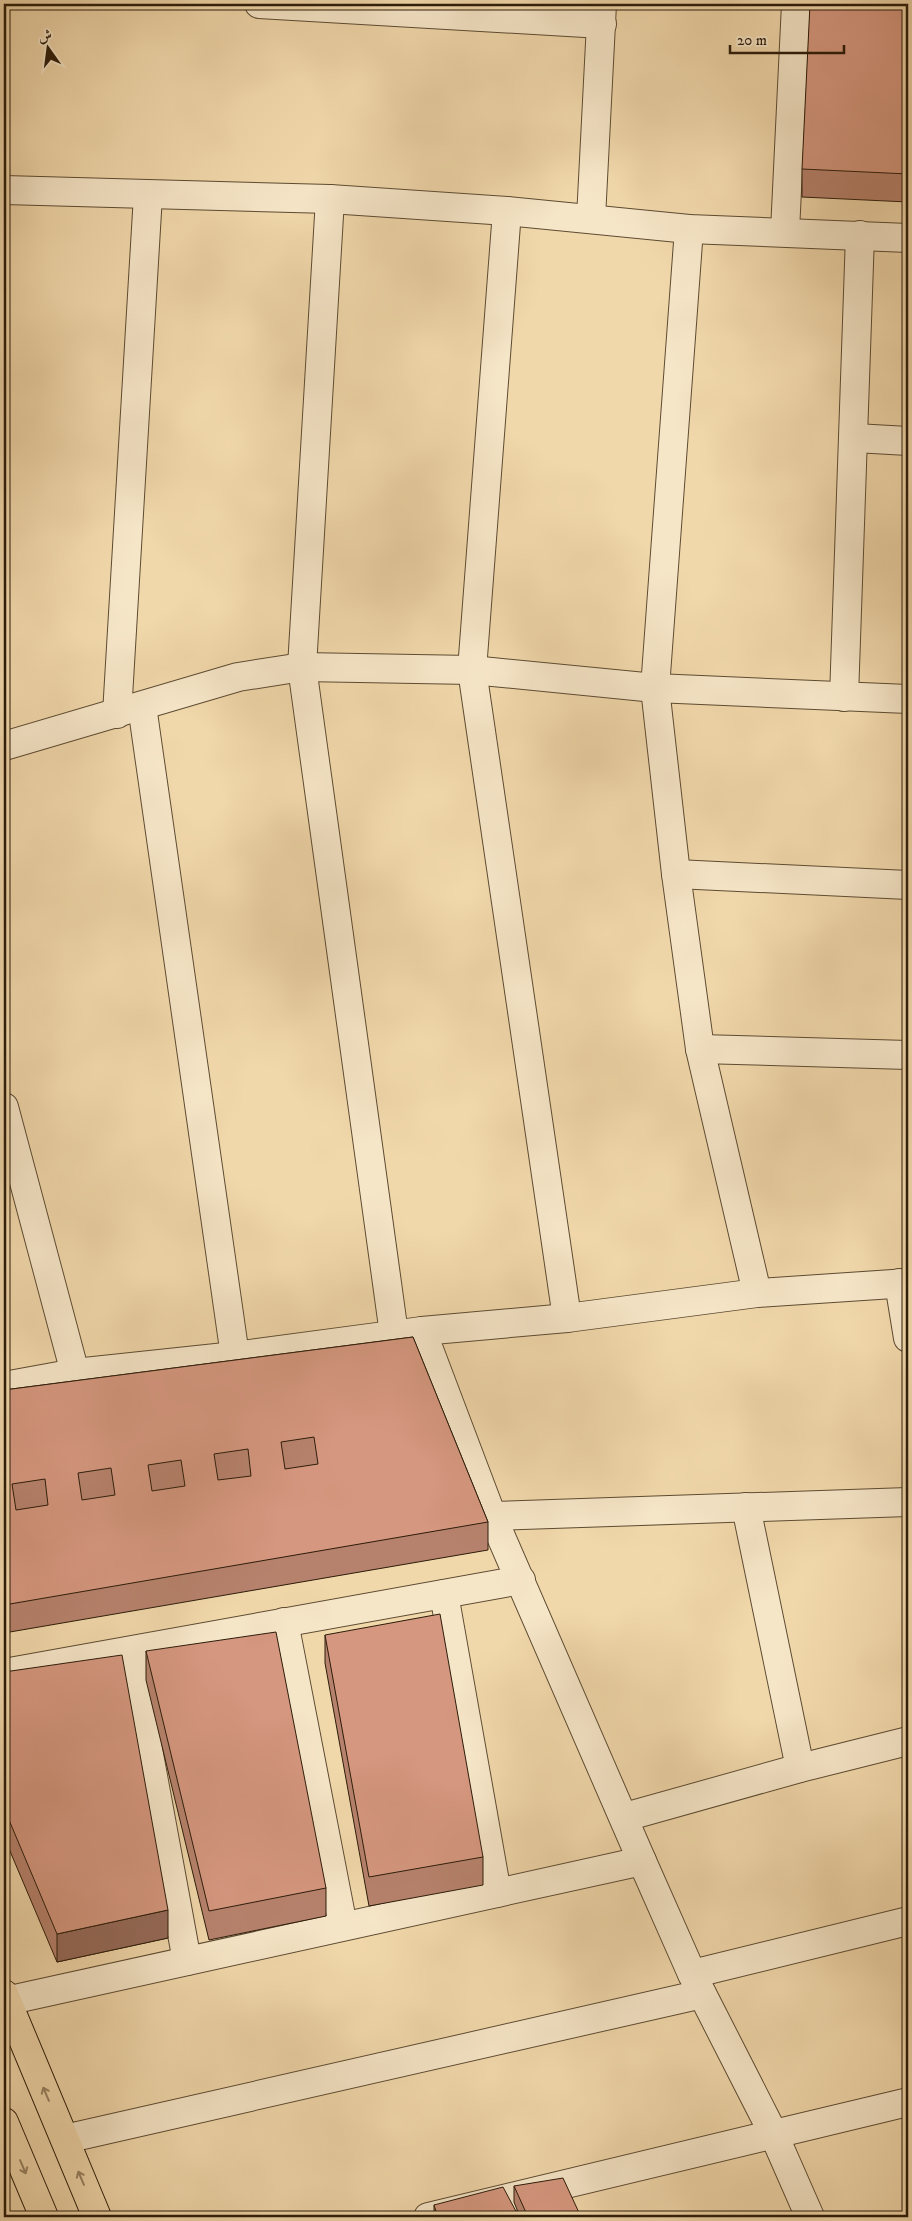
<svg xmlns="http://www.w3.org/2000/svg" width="912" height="2221" viewBox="0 0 912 2221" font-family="'IM FELL DW Pica',Amiri,serif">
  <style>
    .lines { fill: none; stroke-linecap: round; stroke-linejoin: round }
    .minor-casing { stroke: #5d4b32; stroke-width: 30 }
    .primary-casing { stroke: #2c1c0a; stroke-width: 30 }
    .minor { stroke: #f6e6c8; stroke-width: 28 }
    .primary { stroke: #f1d8ab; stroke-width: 28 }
    .wall { fill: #b7826d; stroke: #2c1c0a }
    .shaded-wall { fill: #956a59; stroke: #2c1c0a }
    .building { fill: #d5977f; stroke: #2c1c0a; fill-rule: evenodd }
    .oneway { stroke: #988363 }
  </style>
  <rect width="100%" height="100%" fill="#f1d8ab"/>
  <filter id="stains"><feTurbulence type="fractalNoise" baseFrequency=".004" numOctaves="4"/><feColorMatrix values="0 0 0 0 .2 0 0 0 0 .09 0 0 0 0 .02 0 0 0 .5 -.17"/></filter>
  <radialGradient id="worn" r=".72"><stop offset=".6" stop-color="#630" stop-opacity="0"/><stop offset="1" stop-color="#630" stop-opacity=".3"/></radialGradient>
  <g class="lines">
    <defs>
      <g id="minor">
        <path d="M259,4L602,24"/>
        <path d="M4,190L330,199L507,211L689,229L908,238"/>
        <path d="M330,199L302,667L394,1334"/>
        <path d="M507,211L472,670L567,1318"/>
        <path d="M591,218L602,4"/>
        <path d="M689,229L655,688L676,874L700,1049L757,1293"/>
        <path d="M785,231L796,4"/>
        <path d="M855,438L908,441"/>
        <path d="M844,697L860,235"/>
        <path d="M142,706L235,1356"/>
        <path d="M117,714L148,195"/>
        <path d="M4,746L238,677L302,667L472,670L655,688L908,699"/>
        <path d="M676,874L908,885"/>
        <path d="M700,1049L908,1055"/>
        <path d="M4,1107L75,1373"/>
        <path d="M899,1283L908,1338"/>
        <path d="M422,1331L492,1516L642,1861L692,1974L774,2135L810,2217"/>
        <path d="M4,1386L75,1373L235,1356L422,1331L567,1318L757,1293L908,1283"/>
        <path d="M746,1507L800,1768"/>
        <path d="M492,1516L908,1502"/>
        <path d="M444,1594L497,1893"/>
        <path d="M284,1622L343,1926"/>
        <path d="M130,1651L187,1961"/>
        <path d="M4,1673L521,1580"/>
        <path d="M625,1817L800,1768L908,1741"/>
        <path d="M692,1974L908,1921"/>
        <path d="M6,2001L642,1861"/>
        <path d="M65,2139L702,1994"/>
        <path d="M428,2217L908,2102"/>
      </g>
      <g id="primary">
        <path d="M4,1994L97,2217"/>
        <path d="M4,2122L44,2217"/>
      </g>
    </defs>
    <!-- minor casing -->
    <use href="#minor" class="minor-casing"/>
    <!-- primary casing -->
    <use href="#primary" class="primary-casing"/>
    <!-- minor -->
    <use href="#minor" class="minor"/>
    <!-- primary -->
    <use href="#primary" class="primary"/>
  </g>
  <!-- wall -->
  <g class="wall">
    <path d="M908,4V202L802,197V169Z"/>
    <path d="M413,1337L488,1522V1550L4,1633V1390Z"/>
    <path d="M325,1635L483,1857V1885L369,1906L325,1663Z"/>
    <path d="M146,1651L326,1888V1916L209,1940L146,1680Z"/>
    <path d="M4,1672L168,1938L57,1962L4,1837Z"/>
    <path d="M514,2186L581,2217H520L514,2202Z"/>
    <path d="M434,2205L519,2217H434Z"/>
  </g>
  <!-- shaded-wall -->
  <path class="shaded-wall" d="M168,1910V1938L57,1962V1934Z"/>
  <!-- building -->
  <g class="building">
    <path d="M810,4H908V174L802,169Z"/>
    <path d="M413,1337L488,1522L4,1605V1390ZM314,1437L318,1464L285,1469L281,1442ZM248,1449L251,1476L218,1480L214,1454ZM181,1460L185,1486L152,1491L148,1465ZM111,1468L115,1495L82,1500L78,1473ZM45,1479L48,1505L16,1510L12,1484Z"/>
    <path d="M440,1614L483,1857L369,1877L325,1635Z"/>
    <path d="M276,1632L326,1888L209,1911L146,1651Z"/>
    <path d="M122,1655L168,1910L57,1934L4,1808V1672Z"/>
    <path d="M563,2178L581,2217H528L514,2186Z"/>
    <path d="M503,2187L519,2217H438L434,2205Z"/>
  </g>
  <!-- one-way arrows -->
  <defs><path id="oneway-shaft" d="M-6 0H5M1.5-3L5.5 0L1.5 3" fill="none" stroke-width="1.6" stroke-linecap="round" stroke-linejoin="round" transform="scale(1.25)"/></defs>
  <g class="oneway">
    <use href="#oneway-shaft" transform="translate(46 2094) rotate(-113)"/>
    <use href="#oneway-shaft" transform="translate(23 2167) rotate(67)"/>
    <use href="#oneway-shaft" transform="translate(81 2178) rotate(-113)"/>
  </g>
  <!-- margin -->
  <rect width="912" height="2221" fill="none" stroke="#f1d8ab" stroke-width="20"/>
  <rect x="5" y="5" width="902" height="2211" fill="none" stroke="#2c1c0a" stroke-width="2.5"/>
  <rect x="10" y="10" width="892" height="2201" fill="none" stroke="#2c1c0a"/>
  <!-- north arrow -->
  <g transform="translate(48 48) rotate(346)" stroke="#f6e6c8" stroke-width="4" paint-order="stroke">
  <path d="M0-4L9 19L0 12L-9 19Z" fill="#2c1c0a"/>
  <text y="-8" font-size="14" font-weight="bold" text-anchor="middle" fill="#2c1c0a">ش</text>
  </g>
  <!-- scale -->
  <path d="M730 45v8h114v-8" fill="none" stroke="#2c1c0a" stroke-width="2.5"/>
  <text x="737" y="45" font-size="15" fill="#2c1c0a" stroke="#f6e6c8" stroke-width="4" paint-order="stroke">20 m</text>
  <rect width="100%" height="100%" filter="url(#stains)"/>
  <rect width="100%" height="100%" fill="url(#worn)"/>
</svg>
